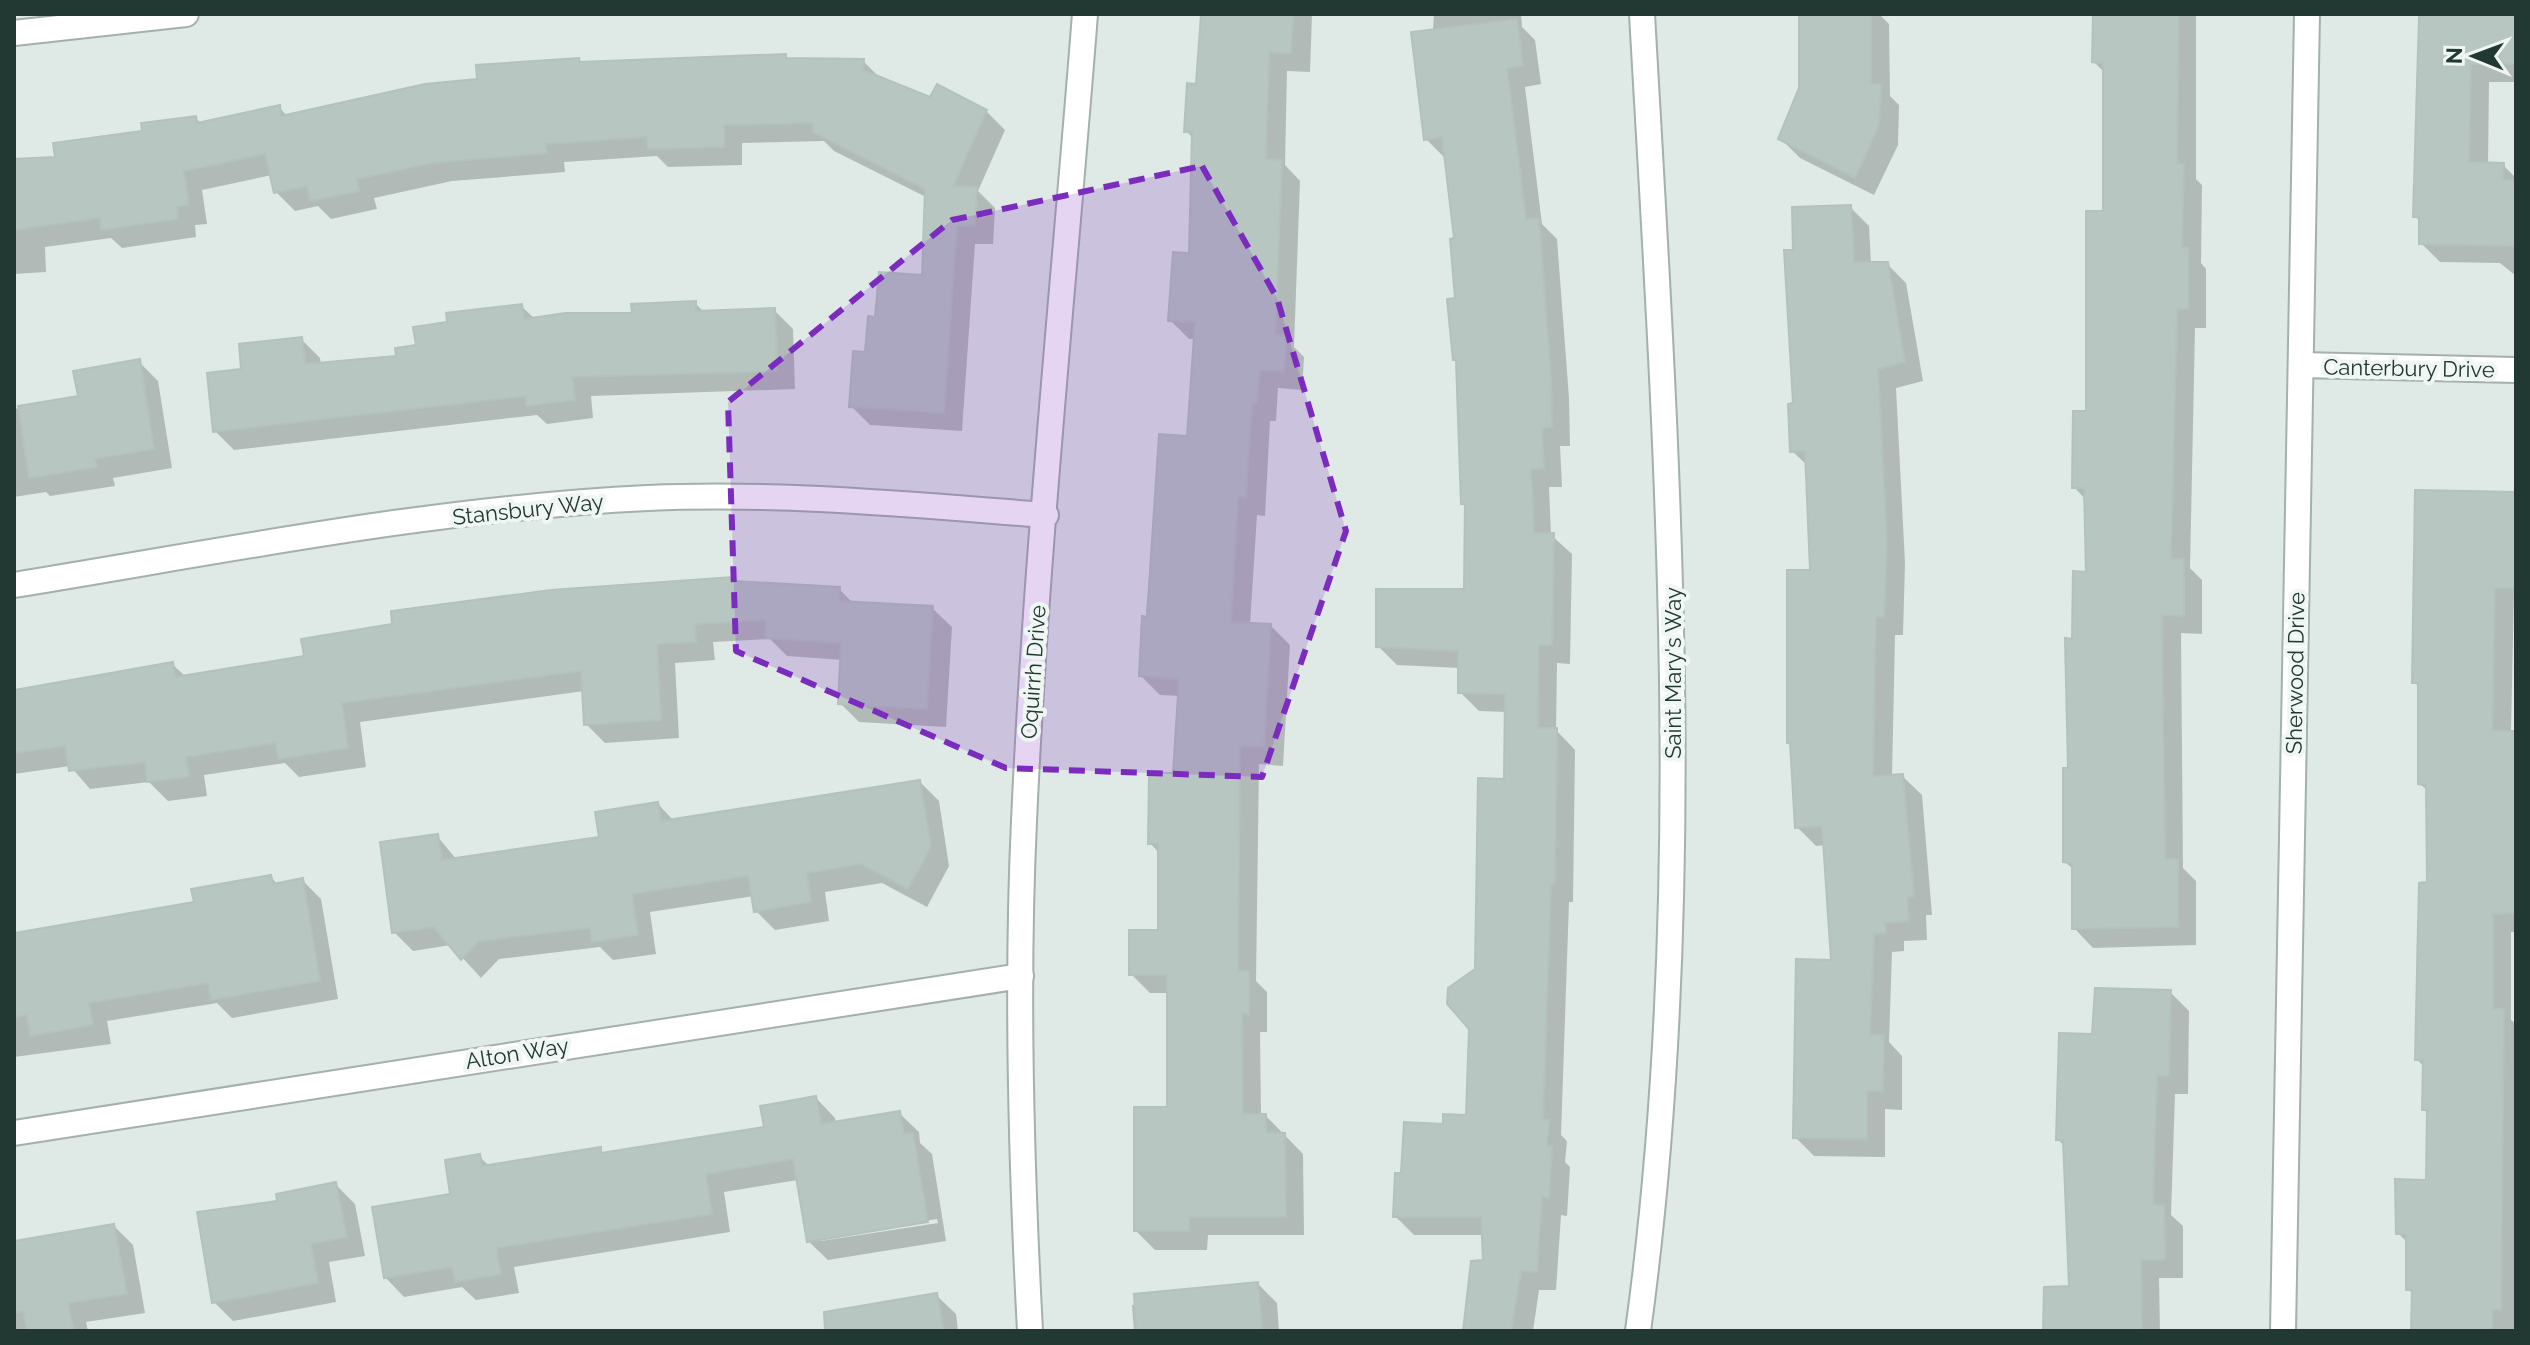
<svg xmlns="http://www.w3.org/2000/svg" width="2530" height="1345" viewBox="0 0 2530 1345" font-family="Raleway,sans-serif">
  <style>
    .shadow { fill: #0003; fill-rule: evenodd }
    .building { fill: #b8c6c1; stroke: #b2c2bc; stroke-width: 2 }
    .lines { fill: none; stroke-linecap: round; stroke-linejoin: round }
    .street-casing { stroke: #a3b0ac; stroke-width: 28 }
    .street { stroke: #fff; stroke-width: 24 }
    .marked { fill: #7b2cbf; fill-opacity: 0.2; stroke: #7b2cbf; stroke-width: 6; stroke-dasharray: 16 10; stroke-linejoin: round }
    .labels { text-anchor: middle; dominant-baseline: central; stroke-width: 8; stroke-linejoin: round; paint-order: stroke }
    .street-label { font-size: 22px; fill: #223833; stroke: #eff6f3 }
  </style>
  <rect width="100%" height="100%" fill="#dfe9e5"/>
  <!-- shadow -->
  <g class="shadow">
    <path d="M1203,14H1312L1310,72L1287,71L1285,165L1300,181L1294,347L1304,357L1302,390L1278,388L1276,421H1270L1265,516L1257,515L1250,625L1271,626L1290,645L1283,766L1259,764L1256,981L1267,992V1032H1260L1261,1116H1266L1303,1154L1304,1235H1208L1207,1250H1155L1136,1231L1169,1109V993H1150L1131,974L1160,932V854L1150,843L1175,775L1180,696L1160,695L1141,676L1161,436L1189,438L1196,339H1189L1170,320L1191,255L1194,139L1186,131L1198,86Z"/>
    <path d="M1434,14H1521L1522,27L1535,40L1541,84L1525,87L1542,224L1557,239L1569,398L1570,446H1560L1562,487H1549L1551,535L1572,554L1570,664L1557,663L1556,730L1575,750L1573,902H1569L1561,1135L1567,1141L1565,1162L1570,1167L1567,1216L1561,1215L1556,1290H1539L1533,1331H1465L1485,1262L1484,1235H1414L1395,1216L1403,1175L1445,1126L1468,1117L1477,971L1506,781L1507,712L1479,711L1460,692V668L1397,665L1378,646L1466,591L1467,507L1463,503L1458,363L1455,360L1457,240L1446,159L1426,139Z"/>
    <path d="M1801,14H1879L1889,24L1890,96L1899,105L1898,145L1874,195L1800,158L1781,139L1801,88Z"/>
    <path d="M2095,14H2196V179L2202,185L2201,263L2206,269V328H2195L2190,568L2202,580V634L2181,633L2183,868L2196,881V945L2093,948L2074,928V870L2065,862L2070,770L2088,574L2086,500L2074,487L2088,413L2105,213V73L2094,62Z"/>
    <path d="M2421,14H2516V82H2489L2488,165H2503L2516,178V276L2500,263L2440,262L2421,243V223L2415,216Z"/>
    <path d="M786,56L790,60L863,61L882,80L931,100L986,111L1005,130L978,191L995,208L993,244H975L962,431L870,425L851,406L877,319L924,277L926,197L834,151L824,141L742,143V165L668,167L657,156L564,162L565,172L452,181L374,198L377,209L331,219L318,206L295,211L276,192L272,175L202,190L207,224L195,225L196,237L122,248L111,238L45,247L46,272L14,274V161L58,159L195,118L202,124L279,107L288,117L579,60L582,64Z"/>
    <path d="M1850,207L1869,226L1871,264H1887L1906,283L1923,381L1896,388L1905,563L1903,635H1895L1892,777L1902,776L1922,795L1932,915H1926L1927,940L1904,941V951L1892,952L1889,1042L1902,1056V1110L1885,1109V1157L1814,1156L1795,1137L1833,962L1825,845L1816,846L1797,827L1792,746L1789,743L1812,572L1808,466L1792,451L1795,252Z"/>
    <path d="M695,303L704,312L774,310L793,329L795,389L591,396L593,418L547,424L537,415L234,450L215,431L244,371L301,339L320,358L321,365L398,358L449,324L521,306L535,319L634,315Z"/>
    <path d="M139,362L158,381L172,468L113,478L115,486L50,496L46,492L14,497V409L80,398Z"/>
    <path d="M2516,493L2511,733H2516V932H2511V1020L2516,1024V1328L2511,1331H2413L2414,1295L2408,1289V1243L2398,1233L2428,1183L2429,1115L2424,1109V1067L2417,1059L2429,884V792L2420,784V688L2414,682Z"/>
    <path d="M733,580L736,583L839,589L853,603L932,608L952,627L946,727L859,722L840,703L843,660L787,656L770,639L713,642L715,660L675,663L679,738L605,743L586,724L584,691L360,722L366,767L299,777L285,763L204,775L207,796L168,801L149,782L90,789L70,766L14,774V692L172,664L186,677Z"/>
    <path d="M920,782L939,801L949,866L927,907L882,883L825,892L829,921L775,930L756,911L754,896L650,912L656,954L613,960L600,947L499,959L481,978L451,945L413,951L394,932L437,836L457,860L601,838L658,804L674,821Z"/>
    <path d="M271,877L278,885L302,880L321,899L338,999L232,1018L217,1003L107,1021L111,1044L14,1057V935L196,904Z"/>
    <path d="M2170,992L2189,1011L2188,1094H2175L2171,1215L2183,1226V1278H2159L2160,1331H2045L2071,1288L2065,1146L2058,1140L2094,1036Z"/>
    <path d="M816,1098L835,1118L836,1123L899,1113L919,1132L920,1143L932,1154L946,1241L828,1260L808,1241L798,1180L724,1192L730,1232L514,1267L519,1293L476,1300L462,1287L404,1297L385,1277L453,1195L479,1156L490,1167L600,1149L605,1155L766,1129ZM937,1219L938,1223L821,1241V1237Z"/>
    <path d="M336,1185L355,1204L365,1256L329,1262L336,1302L233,1321L214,1302L280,1202Z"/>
    <path d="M114,1226L133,1245L145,1313L86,1322L88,1331H14V1243Z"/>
    <path d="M1258,1284L1277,1303L1279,1331H1134L1132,1305Z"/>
    <path d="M936,1295L956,1314L958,1331H827Z"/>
  </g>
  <!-- building -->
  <g class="building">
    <path d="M1201,14H1293L1291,54L1269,52L1266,159L1282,160L1275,335L1286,336L1284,372L1260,370L1257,403H1252L1246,498L1238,497L1231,622L1271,624L1264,747L1240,746L1238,971H1249V1014H1242L1243,1114H1266V1133H1285L1286,1217H1189V1231H1134V1107H1167V975H1129V930H1158V844H1148L1149,773H1173L1179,679L1139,676L1142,616L1147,617L1159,434L1187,436L1195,322L1168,321L1173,252L1189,253L1192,132H1184L1187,83L1196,84Z"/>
    <path d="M1799,14H1871V84H1881L1879,125L1855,178L1778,139L1799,88Z"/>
    <path d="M2093,14H2179L2177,164H2184L2182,248H2188V309H2177L2171,559H2184V616L2162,615L2165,859H2178V927L2072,929V863L2063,862V768H2068L2065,638L2072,639L2073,571L2086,572L2084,488H2072L2073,411H2086V211H2103V63L2092,62Z"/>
    <path d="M2429,14H2516V64H2471L2469,162L2504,163L2503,180H2516V246L2419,244V217H2413L2419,17Z"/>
    <path d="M1517,19L1523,66L1507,68L1526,219L1539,218L1551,378L1552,427L1542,428L1544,468L1531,469L1534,533H1554L1552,645H1539L1538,728H1557L1555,884H1551L1543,1120H1549L1547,1146H1552L1549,1198L1542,1197L1537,1272L1521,1271L1511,1331H1463L1471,1261L1483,1260L1481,1217H1393L1395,1173H1401L1404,1122L1443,1124V1114L1466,1115L1469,1029L1447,1004L1448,988L1475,969L1478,778L1504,779L1505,694L1458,693V651L1376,647V589H1464L1465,504H1461L1456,360H1453L1447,299L1455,298L1450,239L1454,238L1442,137L1424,140L1411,32Z"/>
    <path d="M786,54V58L864,59L863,70L930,97L937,84L987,110L953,186L977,187L975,226H957L944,413L849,407L853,351L865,352L868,316L875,317L879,272L922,275L925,189L813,132V123L724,125V147L648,149L647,137L546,144L547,153L432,163L357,179L359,191L310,201L307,186L274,193L265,154L184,171L189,205L177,207L178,219L101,230L100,218L14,230V159L55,157L53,143L142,131L141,123L196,116L197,123L280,105L281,116L425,84L477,79L476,65L579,58L580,62Z"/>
    <path d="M1851,205L1854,262H1888L1905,362L1878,369L1887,543L1884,617H1876L1873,776L1903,774L1914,896L1907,897L1909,921L1885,923L1886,933L1874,934L1870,1035H1884L1883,1091H1867V1139L1793,1138L1796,959L1831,960L1822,826L1795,828L1790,743H1787V570H1810L1805,451L1790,452L1788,404L1793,403L1784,250H1793L1792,207Z"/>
    <path d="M696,301V311L775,308L777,371L572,377L575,400L526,406L525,396L213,432L207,373L241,369L239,344L302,337L305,364L396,356L395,348L416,345L413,327L447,322L446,313L522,304L524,319L566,313H632L631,304Z"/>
    <path d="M140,359L154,449L95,459L97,467L29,478L18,406L78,396L73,371Z"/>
    <path d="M2415,490L2516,492V588H2495L2492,731H2516V913L2493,914V1009H2504L2501,1309L2492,1310V1331H2411L2412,1290H2406V1234H2396L2395,1179L2426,1180L2427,1110H2422L2423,1060H2415L2419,883L2427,882L2426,785L2418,784V683H2412Z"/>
    <path d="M733,577L734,581L840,587L839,601L933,606L927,709L838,704L841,643L765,638L766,620L695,624L696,642L657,644L661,720L584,725L581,671L342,703L348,748L278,759L276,743L186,757L189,777L147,782L145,762L69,771L65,746L14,753V690L173,662L175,677L304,656L301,639L392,624L391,611L551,590Z"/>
    <path d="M920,780L931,846L908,889L861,864L807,873L811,902L754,912L748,876L632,894L638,935L592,942L590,928L479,941L461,960L434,927L392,933L380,842L438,834L442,860L599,837L595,812L658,802L661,821Z"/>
    <path d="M271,875L273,884L303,878L320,981L211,1000L208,983L89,1003L93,1025L30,1036L27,1015L14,1018V933L194,902L191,889Z"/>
    <path d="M2095,988L2171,990L2169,1076L2157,1075L2153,1205H2164L2165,1260H2141L2142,1331H2043L2044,1287L2069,1286L2063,1140H2056L2059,1033L2092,1034Z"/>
    <path d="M816,1096L821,1124L900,1111L904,1134L913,1133L928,1222L807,1242L793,1159L706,1174L712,1214L496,1248L501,1274L455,1282L452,1267L384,1278L372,1207L450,1194L445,1160L480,1154L482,1166L601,1147V1153L764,1127L760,1106Z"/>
    <path d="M336,1182L347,1237L311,1244L318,1283L212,1303L197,1212L277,1201L276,1194Z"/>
    <path d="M114,1224L127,1294L68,1303L74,1331H27L23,1311L14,1313V1241Z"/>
    <path d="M1258,1282L1262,1331H1136L1134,1294Z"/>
    <path d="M937,1293L944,1331H825L824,1312Z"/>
  </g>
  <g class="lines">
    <defs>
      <g id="street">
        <path d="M14,33L186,14"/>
        <path d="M2301,365L2516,370"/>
        <path d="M14,585C224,551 435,508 648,498C781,492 913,505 1046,515"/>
        <path d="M14,1133L1021,976"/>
        <path d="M1030,1331C1021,1162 1016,990 1024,821C1036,552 1064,283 1085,14"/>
        <path d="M1638,1331C1698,893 1667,453 1642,14"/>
        <path d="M2283,1331L2307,14"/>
      </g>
    </defs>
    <!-- street casing -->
    <use href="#street" class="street-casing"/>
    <!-- street -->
    <use href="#street" class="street"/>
  </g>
  <!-- marked area -->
  <path class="marked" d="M1202,166L1277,298L1346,531L1262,777L1006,768L736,651L728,402L952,220Z"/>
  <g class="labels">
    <!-- street labels -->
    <g class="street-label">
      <text transform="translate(2409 368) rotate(1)">Canterbury Drive</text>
      <text transform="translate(528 509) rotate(-6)">Stansbury Way</text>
      <text transform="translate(1033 672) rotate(-86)">Oquirrh Drive</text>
      <text transform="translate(1673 673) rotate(-90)">Saint Mary's Way</text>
      <text transform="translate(2295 673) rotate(-89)">Sherwood Drive</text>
      <text transform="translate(517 1053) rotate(-9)">Alton Way</text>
    </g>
  </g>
  <!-- border -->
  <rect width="2530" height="1345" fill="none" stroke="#223833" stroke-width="32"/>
  <!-- north arrow -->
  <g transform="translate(2474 56) rotate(271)" stroke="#eff6f3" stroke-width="6" paint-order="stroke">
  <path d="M0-6L14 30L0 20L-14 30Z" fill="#223833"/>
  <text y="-12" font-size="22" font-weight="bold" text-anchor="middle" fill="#223833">N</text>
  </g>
</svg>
